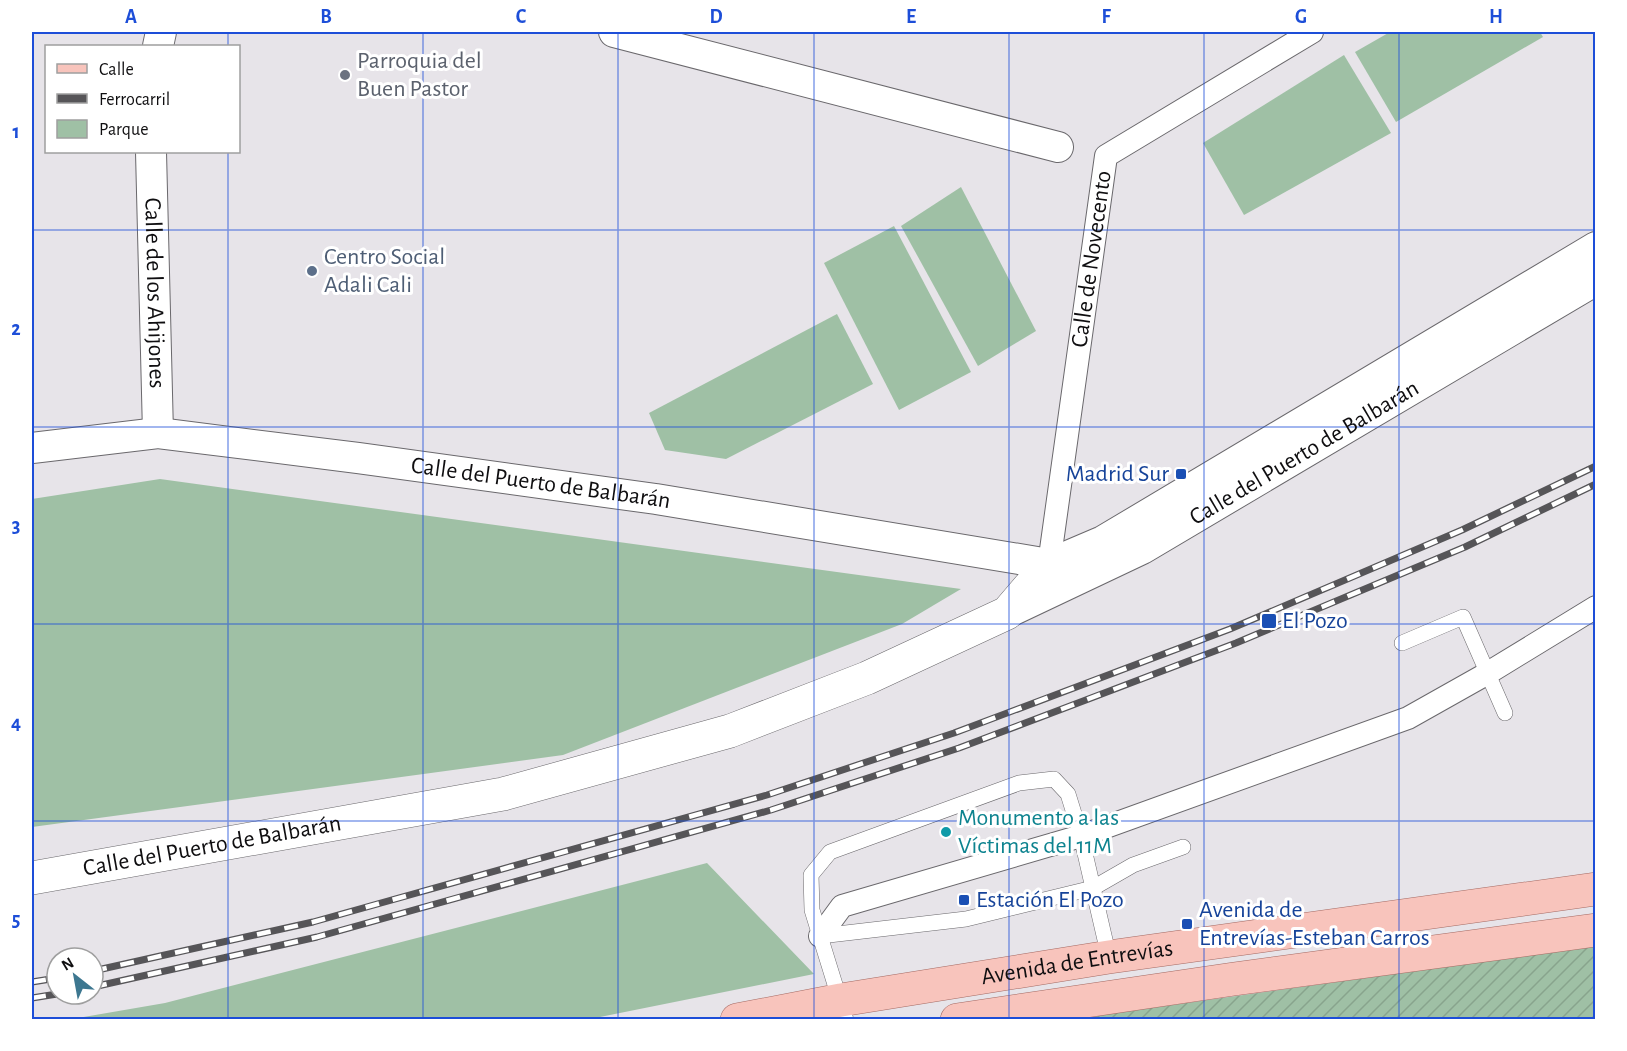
<svg xmlns="http://www.w3.org/2000/svg" width="1627" height="1051" viewBox="0 0 1627 1051" font-family="'Alegreya Sans',sans-serif">
  <style>
    .park { fill: #9fc0a5 }
    .garden { fill: url(#garden-furrows) }
    .lines { fill: none; stroke-linecap: round; stroke-linejoin: round }
    .service-casing { stroke: #6a686c; stroke-width: 16 }
    .pedestrian-casing { stroke: #6a686c; stroke-width: 24 }
    .minor-casing { stroke: #6a686c; stroke-width: 32 }
    .tertiary-casing { stroke: #6a686c; stroke-width: 34 }
    .primary-casing { stroke: #a46a63; stroke-width: 34 }
    .service { stroke: #fff; stroke-width: 15 }
    .pedestrian { stroke: #fff; stroke-width: 22 }
    .minor { stroke: #fff; stroke-width: 30 }
    .tertiary { stroke: #fff; stroke-width: 33 }
    .primary { stroke: #f8c4bc; stroke-width: 33 }
    .rail-casing { stroke: #565558; stroke-width: 7 }
    .rail { stroke: #fff; stroke-width: 4.5; stroke-dasharray: 14; stroke-linecap: butt }
    .grid { fill: none; stroke: #1d4ed8; stroke-width: 1.5; stroke-opacity: 0.55 }
    .worship-dot { fill: #6b7280; stroke: #fff; stroke-width: 2 }
    .service-dot { fill: #5c6f8a; stroke: #fff; stroke-width: 2 }
    .transit-dot { fill: #1a4fb4; stroke: #fff; stroke-width: 2 }
    .culture-dot { fill: #0f9aa8; stroke: #fff; stroke-width: 2 }
    .labels { text-anchor: middle; dominant-baseline: central; stroke-width: 6; stroke-linejoin: round; paint-order: stroke }
    .worship-label { font-size: 24px; fill: #5b616d; stroke: #fff; text-anchor: start }
    .service-label { font-size: 24px; fill: #4e5e75; stroke: #fff; text-anchor: start }
    .street-label { font-size: 24px; fill: #0f0e10; stroke: #fff }
    .transit-label { font-size: 24px; fill: #164399; stroke: #fff; text-anchor: start }
    .culture-label { font-size: 24px; fill: #0d838f; stroke: #fff; text-anchor: start }
    .neatline { fill: none; stroke: #1d4ed8; stroke-width: 2 }
    .grid-label { font-size: 20px; text-anchor: middle; font-weight: bold; fill: #1d4ed8 }
  </style>
  <defs>
    <pattern id="garden-furrows" width="10" height="10" patternUnits="userSpaceOnUse" patternTransform="scale(1.5)"><rect width="10" height="10" fill="#9fc0a5"/><path d="M-1 1l2-2M0 10L10 0M9 11l2-2" fill="none" stroke="#88a48d"/></pattern>
  </defs>
  <rect width="100%" height="100%" fill="#e7e4e9"/>
  <!-- park -->
  <g class="park">
    <path d="M1390,32H1540L1543,37L1396,122L1355,52Z"/>
    <path d="M1344,55L1391,133L1244,215L1203,143Z"/>
    <path d="M961,187L1036,331L978,366L901,226Z"/>
    <path d="M894,226L971,372L899,410L824,263Z"/>
    <path d="M837,314L873,384L726,459L665,450L649,413Z"/>
    <path d="M160,479L961,589L902,624L563,755L32,827V499Z"/>
    <path d="M707,863L814,974L590,1019H72L165,1003Z"/>
  </g>
  <!-- garden -->
  <path class="garden" d="M1595,946V1019H1071Z"/>
  <g class="lines">
    <defs>
      <g id="service">
        <path d="M1402,643L1463,617L1505,713"/>
        <path d="M820,936L812,910L811,875L830,852L1019,783L1054,779L1068,794L1081,836L1093,888L1133,865L1183,847"/>
        <path d="M846,1020L820,936L966,919L1093,888L1109,957"/>
      </g>
      <g id="pedestrian">
        <path id="s1" d="M1049,564L1106,156L1312,32"/>
        <path d="M820,936L842,906L1081,836L1408,718L1488,673L1596,607"/>
      </g>
      <g id="minor">
        <path d="M614,32L1058,147"/>
        <path d="M158,46L161,32"/>
        <path id="s2" d="M151,152L158,433"/>
        <path id="s3" d="M32,448L158,433L358,458L656,499L1049,564L1103,541L1596,247"/>
        <path id="s4" d="M1007,613L1142,549L1596,280"/>
      </g>
      <g id="tertiary">
        <path id="s5" d="M32,878L503,794L730,731L867,678L1007,613L1049,564"/>
      </g>
      <g id="primary">
        <path id="s6" d="M737,1020L841,1000L1109,957L1596,889"/>
        <path d="M957,1020L1234,979L1596,930"/>
      </g>
    </defs>
    <!-- service casing -->
    <use href="#service" class="service-casing"/>
    <!-- pedestrian casing -->
    <use href="#pedestrian" class="pedestrian-casing"/>
    <!-- minor casing -->
    <use href="#minor" class="minor-casing"/>
    <!-- tertiary casing -->
    <use href="#tertiary" class="tertiary-casing"/>
    <!-- primary casing -->
    <use href="#primary" class="primary-casing"/>
    <!-- service -->
    <use href="#service" class="service"/>
    <!-- pedestrian -->
    <use href="#pedestrian" class="pedestrian"/>
    <!-- minor -->
    <use href="#minor" class="minor"/>
    <!-- tertiary -->
    <use href="#tertiary" class="tertiary"/>
    <!-- primary -->
    <use href="#primary" class="primary"/>
    <defs>
      <g id="rail">
        <path d="M93,971L313,922L767,795L954,733L1230,629L1462,530L1596,466"/>
        <path d="M32,982L57,978"/>
        <path d="M93,987L317,937L771,810L959,748L1236,643L1465,547L1596,484"/>
        <path d="M32,998L57,994"/>
      </g>
    </defs>
    <!-- rail casing -->
    <use href="#rail" class="rail-casing"/>
    <!-- rail -->
    <use href="#rail" class="rail"/>
  </g>
  <!-- grid -->
  <path class="grid" d="M228,32V46M423,32V1020M618,32V1020M814,32V1020M1009,32V1020M1204,32V1020M1399,32V1020M228,152V1020M32,230H1596M32,427H1596M32,624H1596M32,821H1596"/>
  <!-- markers -->
  <circle class="worship-dot" cx="345" cy="75" r="6"/>
  <circle class="service-dot" cx="312" cy="271" r="6"/>
  <g class="transit-dot">
    <rect x="1175" y="468" width="12" height="12" rx="3"/>
    <rect x="1261" y="613" width="16" height="16" rx="3"/>
    <rect x="958" y="894" width="12" height="12" rx="3"/>
    <rect x="1181" y="918" width="12" height="12" rx="3"/>
  </g>
  <circle class="culture-dot" cx="946" cy="832" r="6"/>
  <g class="labels">
    <!-- worship labels -->
    <g class="worship-label">
      <text x="357" y="61">Parroquia del<tspan x="357" dy="28">Buen Pastor</tspan></text>
    </g>
    <!-- service labels -->
    <g class="service-label">
      <text x="324" y="257">Centro Social<tspan x="324" dy="28">Adali Cali</tspan></text>
    </g>
    <!-- street labels -->
    <g class="street-label">
      <text stroke="none"><textPath href="#s1" startOffset="308">Calle de Novecento</textPath></text>
      <text stroke="none"><textPath href="#s2" startOffset="141">Calle de los Ahijones</textPath></text>
      <text stroke="none"><textPath href="#s4" startOffset="338">Calle del Puerto de Balbarán</textPath></text>
      <text stroke="none"><textPath href="#s3" startOffset="513">Calle del Puerto de Balbarán</textPath></text>
      <text stroke="none"><textPath href="#s5" startOffset="183">Calle del Puerto de Balbarán</textPath></text>
      <text stroke="none"><textPath href="#s6" startOffset="345">Avenida de Entrevías</textPath></text>
    </g>
    <!-- transit labels -->
    <g class="transit-label">
      <text x="1169" y="474" text-anchor="end">Madrid Sur</text>
      <text x="1282" y="621">El Pozo</text>
      <text x="976" y="900">Estación El Pozo</text>
      <text x="1199" y="910">Avenida de<tspan x="1199" dy="28">Entrevías-Esteban Carros</tspan></text>
    </g>
    <!-- culture labels -->
    <g class="culture-label">
      <text x="958" y="818">Monumento a las<tspan x="958" dy="28">Víctimas del 11M</tspan></text>
    </g>
  </g>
  <!-- border -->
  <rect width="1627" height="1051" fill="none" stroke="#ffffff" stroke-width="66"/>
  <!-- legend -->
  <rect x="45" y="45" width="195" height="108" fill="#ffffff" stroke="#9f9f9f" stroke-width="1.5"/>
  <rect x="57" y="64" width="30" height="9" fill="#f8c4bc" stroke="#9f9f9f" stroke-width="1.5"/>
  <text x="99" y="75" font-size="18" fill="#0f0e10">Calle</text>
  <rect x="57" y="94" width="30" height="9" fill="#565558" stroke="#9f9f9f" stroke-width="1.5"/>
  <text x="99" y="105" font-size="18" fill="#0f0e10">Ferrocarril</text>
  <rect x="57" y="120" width="30" height="18" fill="#9fc0a5" stroke="#9f9f9f" stroke-width="1.5"/>
  <text x="99" y="135" font-size="18" fill="#0f0e10">Parque</text>
  <!-- north arrow -->
  <g transform="translate(75 976) rotate(329)"><circle r="28" fill="#ffffff" stroke="#9f9f9f" stroke-width="1.5"/>
  <path d="M0-4.5L10 22L0 15L-10 22Z" fill="#3d7790"/>
  <text y="-9" font-size="16" font-weight="bold" text-anchor="middle" fill="#0f0e10">N</text>
  </g>
  <rect x="33" y="33" width="1561" height="985" class="neatline"/>
  <g class="grid-label">
    <text x="131" y="23">A</text>
    <text x="326" y="23">B</text>
    <text x="521" y="23">C</text>
    <text x="716" y="23">D</text>
    <text x="911" y="23">E</text>
    <text x="1106" y="23">F</text>
    <text x="1301" y="23">G</text>
    <text x="1496" y="23">H</text>
    <text x="16" y="138">1</text>
    <text x="16" y="335">2</text>
    <text x="16" y="532">3</text>
    <text x="16" y="729">4</text>
    <text x="16" y="926">5</text>
  </g>
</svg>
